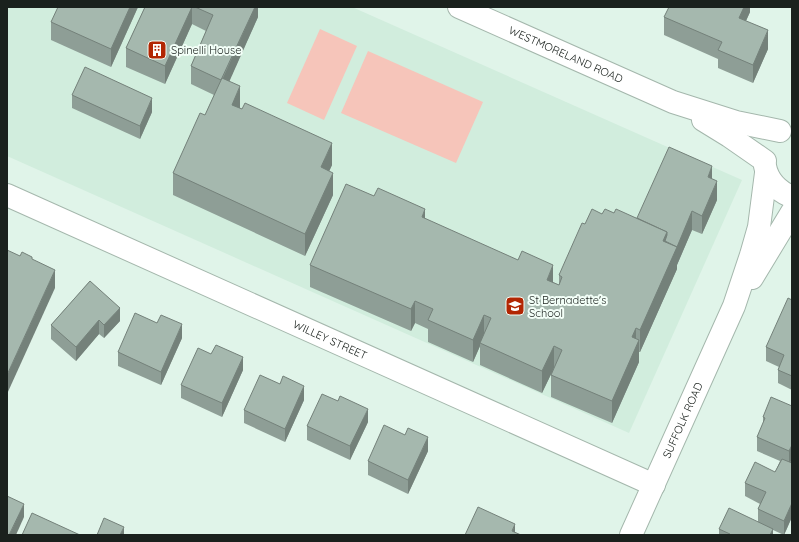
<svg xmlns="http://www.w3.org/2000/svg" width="799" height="542" viewBox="0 0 799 542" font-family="Quicksand,sans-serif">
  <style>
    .built { fill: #d1eddd }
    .green { fill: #f6c5ba }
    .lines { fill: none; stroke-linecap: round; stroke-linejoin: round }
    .minor-casing { stroke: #a4b7ac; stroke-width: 24 }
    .tertiary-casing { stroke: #a4b7ac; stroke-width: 24 }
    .minor { stroke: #fff; stroke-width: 22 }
    .tertiary { stroke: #fff; stroke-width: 22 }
    .wall { fill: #8e9e96 }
    .shaded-wall { fill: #74817a }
    .building { fill: #a5b8ae; stroke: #74817a }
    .labels { text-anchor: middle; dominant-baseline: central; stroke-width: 4; stroke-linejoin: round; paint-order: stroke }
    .poi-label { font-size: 11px; fill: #1a211d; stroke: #f3fff8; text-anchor: start }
    .street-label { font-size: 11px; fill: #1a211d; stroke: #f3fff8 }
  </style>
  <rect width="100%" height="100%" fill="#e0f4e9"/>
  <!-- built -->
  <path class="built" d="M7,7H352L742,180L629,433L7,156Z"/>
  <!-- green -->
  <g class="green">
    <path d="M320,29L357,46L324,120L287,103Z"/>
    <path d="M368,51L483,102L456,163L341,113Z"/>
  </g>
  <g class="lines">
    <defs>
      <g id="minor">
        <path id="s1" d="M7,195L654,485"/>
      </g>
      <g id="tertiary">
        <path id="s2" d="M459,7L673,102L736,122L780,131"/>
        <path d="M703,120L729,136L765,161"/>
        <path d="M765,166C768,182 778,191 792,197"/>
        <path d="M752,278L792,212"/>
        <path id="s3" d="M631,535L734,306L751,255L759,227L766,173"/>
      </g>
    </defs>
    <!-- minor casing -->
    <use href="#minor" class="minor-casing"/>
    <!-- tertiary casing -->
    <use href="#tertiary" class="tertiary-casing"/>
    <!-- minor -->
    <use href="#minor" class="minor"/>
    <!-- tertiary -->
    <use href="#tertiary" class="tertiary"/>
  </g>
  <!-- wall -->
  <g class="wall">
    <path d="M138,7L111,67L51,40V22Z"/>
    <path d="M145,7H258V17L229,81L240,108L332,165L329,171L333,195L305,256L173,195V173L205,115L214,95L191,84V66L206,31L192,24L165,84L126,67V48Z"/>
    <path d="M750,7V12L746,21L768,49L753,83L718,68V59L664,35V17Z"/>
    <path d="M72,95L152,112L140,139L72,108Z"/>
    <path d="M712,179L717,200L702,234L692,230L677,265V269L640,352H639V362L612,423L551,397V375L554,368L542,393L480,365V346L473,362L428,342V329L415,323L411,331L310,287V265L425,219L559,285V275L585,224L602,214L614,213L637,218Z"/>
    <path d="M90,281L120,321L104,338L99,334L76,361L51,339V325Z"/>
    <path d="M792,300V390L778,383V370L779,367L766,361V347Z"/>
    <path d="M182,338L161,385L118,366V352Z"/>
    <path d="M211,354L243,370L222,417L181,398V385Z"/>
    <path d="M280,384L304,400L285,442L244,423V410Z"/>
    <path d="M338,401L368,422L350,460L307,440V426Z"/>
    <path d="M792,406V459L790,463H792V517L784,535L773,530V535H719V529L758,522V509L760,504L745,496V483L775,472L780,461L757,451V437L763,424V417Z"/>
    <path d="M428,451L408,494L368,475V461Z"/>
  </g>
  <!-- shaded-wall -->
  <g class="shaded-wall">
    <path d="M130,7H138L111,67V49Z"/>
    <path d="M192,7V24L165,84V66Z"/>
    <path d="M255,7H258V17L222,98V80Z"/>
    <path d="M744,7H750V12L739,36V18Z"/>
    <path d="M768,30V49L753,83V65Z"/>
    <path d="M240,86V108L232,127V105Z"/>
    <path d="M152,98V112L140,139V126Z"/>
    <path d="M332,143V165L321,189V167Z"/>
    <path d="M712,166V185L708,177Z"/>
    <path d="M333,173V195L305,256V234Z"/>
    <path d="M717,181V200L702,234V216Z"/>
    <path d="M425,209V231L422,217Z"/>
    <path d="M692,211V230L677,265V269L640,352V330Z"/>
    <path d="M667,232V246L663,241Z"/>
    <path d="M553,265V287L547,280Z"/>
    <path d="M55,270V288L7,394V375Z"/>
    <path d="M415,301V323L411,331V309Z"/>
    <path d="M120,308V321L104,338V325Z"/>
    <path d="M484,315V337L480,343V346L473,362V340Z"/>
    <path d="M99,320V334L76,361V347Z"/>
    <path d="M182,324V338L161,385V372Z"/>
    <path d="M636,328V346L639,340V362L612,423V401L632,337Z"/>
    <path d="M554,346V368L542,393V371Z"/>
    <path d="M243,357V370L222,417V403Z"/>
    <path d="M304,386V400L285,442V429Z"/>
    <path d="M368,409V422L350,460V446Z"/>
    <path d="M428,437V451L408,494V480Z"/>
    <path d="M792,445V459L789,465V451Z"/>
    <path d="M792,503V517L784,535V521Z"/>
    <path d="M24,504V517L16,535H9Z"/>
    <path d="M515,524V535L512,531Z"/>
    <path d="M124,527V535H120Z"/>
    <path d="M773,529V535H770Z"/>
  </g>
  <!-- building -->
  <g class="building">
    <path d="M58,7H130L111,49L51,22Z"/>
    <path d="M145,7H192L165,66L126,48Z"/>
    <path d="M195,7H255L221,80L191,66L213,15Z"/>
    <path d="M669,7H744L739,18L768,30L753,65L718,50L722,42L664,17Z"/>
    <path d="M85,67L152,98L140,126L72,95Z"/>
    <path d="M222,78L240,86L232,105L242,109L245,103L332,143L321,167L333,173L305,234L173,173L200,113L205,115Z"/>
    <path d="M669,147L712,166L708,177L717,181L702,216L692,211L677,247L665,241L667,235V232L637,218Z"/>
    <path d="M346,184L374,196L378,188L425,209L422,217L518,260L522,251L553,265L547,280L559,285L562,277L559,275L582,223L585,224L592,209L602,214L605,209L614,213L616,209L667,232L663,241L677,247L640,330L636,328L632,337L639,340L612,401L551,375L562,350L554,346L542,371L480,343L491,318L484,315L473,340L428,320L433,309L415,301L411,309L310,265Z"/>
    <path d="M7,250L20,256L22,252L32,257V259L55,270L7,375Z"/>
    <path d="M90,281L120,308L104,325L99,320L76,347L51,325Z"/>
    <path d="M788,298L792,300V376L778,370L784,355L766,347Z"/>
    <path d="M135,313L157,323L161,315L182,324L161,372L118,352Z"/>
    <path d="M216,345L243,357L222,403L181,385L198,348L211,354Z"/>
    <path d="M260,375L280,384L283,376L304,386L285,429L244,410Z"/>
    <path d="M322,394L338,401L340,396L368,409L350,446L307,426Z"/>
    <path d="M771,397L792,406V445L789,451L757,437L765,418L763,417Z"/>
    <path d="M384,425L405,435L408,428L428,437L408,480L368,461Z"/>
    <path d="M782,459L792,463V503L784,521L758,509L766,492L745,483L755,462L775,472Z"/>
    <path d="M7,496L24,504L9,535H7Z"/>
    <path d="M478,507L515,524L512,531L521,535H465Z"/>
    <path d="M729,508L773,529L770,535H730V534L719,529Z"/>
    <path d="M32,513L80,535H22Z"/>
    <path d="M104,518L124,527L120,535H97Z"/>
  </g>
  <!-- icons -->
  <defs>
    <symbol id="building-square" viewBox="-11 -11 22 22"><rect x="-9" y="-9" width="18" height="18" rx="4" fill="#b22603" stroke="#f3fff8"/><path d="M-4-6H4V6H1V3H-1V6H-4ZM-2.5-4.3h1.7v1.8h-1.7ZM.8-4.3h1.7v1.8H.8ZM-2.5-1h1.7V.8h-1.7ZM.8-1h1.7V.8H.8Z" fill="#fff"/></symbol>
    <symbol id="school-square" viewBox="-11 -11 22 22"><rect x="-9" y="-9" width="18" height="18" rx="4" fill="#b22603" stroke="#f3fff8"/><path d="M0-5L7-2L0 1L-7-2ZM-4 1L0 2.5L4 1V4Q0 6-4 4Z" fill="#fff"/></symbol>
  </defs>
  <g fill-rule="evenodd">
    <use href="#building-square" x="146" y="39" width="22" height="22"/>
    <use href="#school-square" x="504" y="295" width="22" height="22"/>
  </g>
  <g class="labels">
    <!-- poi labels -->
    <g class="poi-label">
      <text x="171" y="50">Spinelli House</text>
      <text x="529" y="300">St Bernadette's<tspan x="529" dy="13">School</tspan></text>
    </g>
    <!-- street labels -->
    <g class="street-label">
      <text stroke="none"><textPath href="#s2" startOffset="117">WESTMORELAND ROAD</textPath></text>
      <text stroke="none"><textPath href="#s1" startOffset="354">WILLEY STREET</textPath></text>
      <text stroke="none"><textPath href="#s3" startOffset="126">SUFFOLK ROAD</textPath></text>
    </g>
  </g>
  <!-- border -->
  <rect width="799" height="542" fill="none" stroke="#1a211d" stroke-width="16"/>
</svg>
